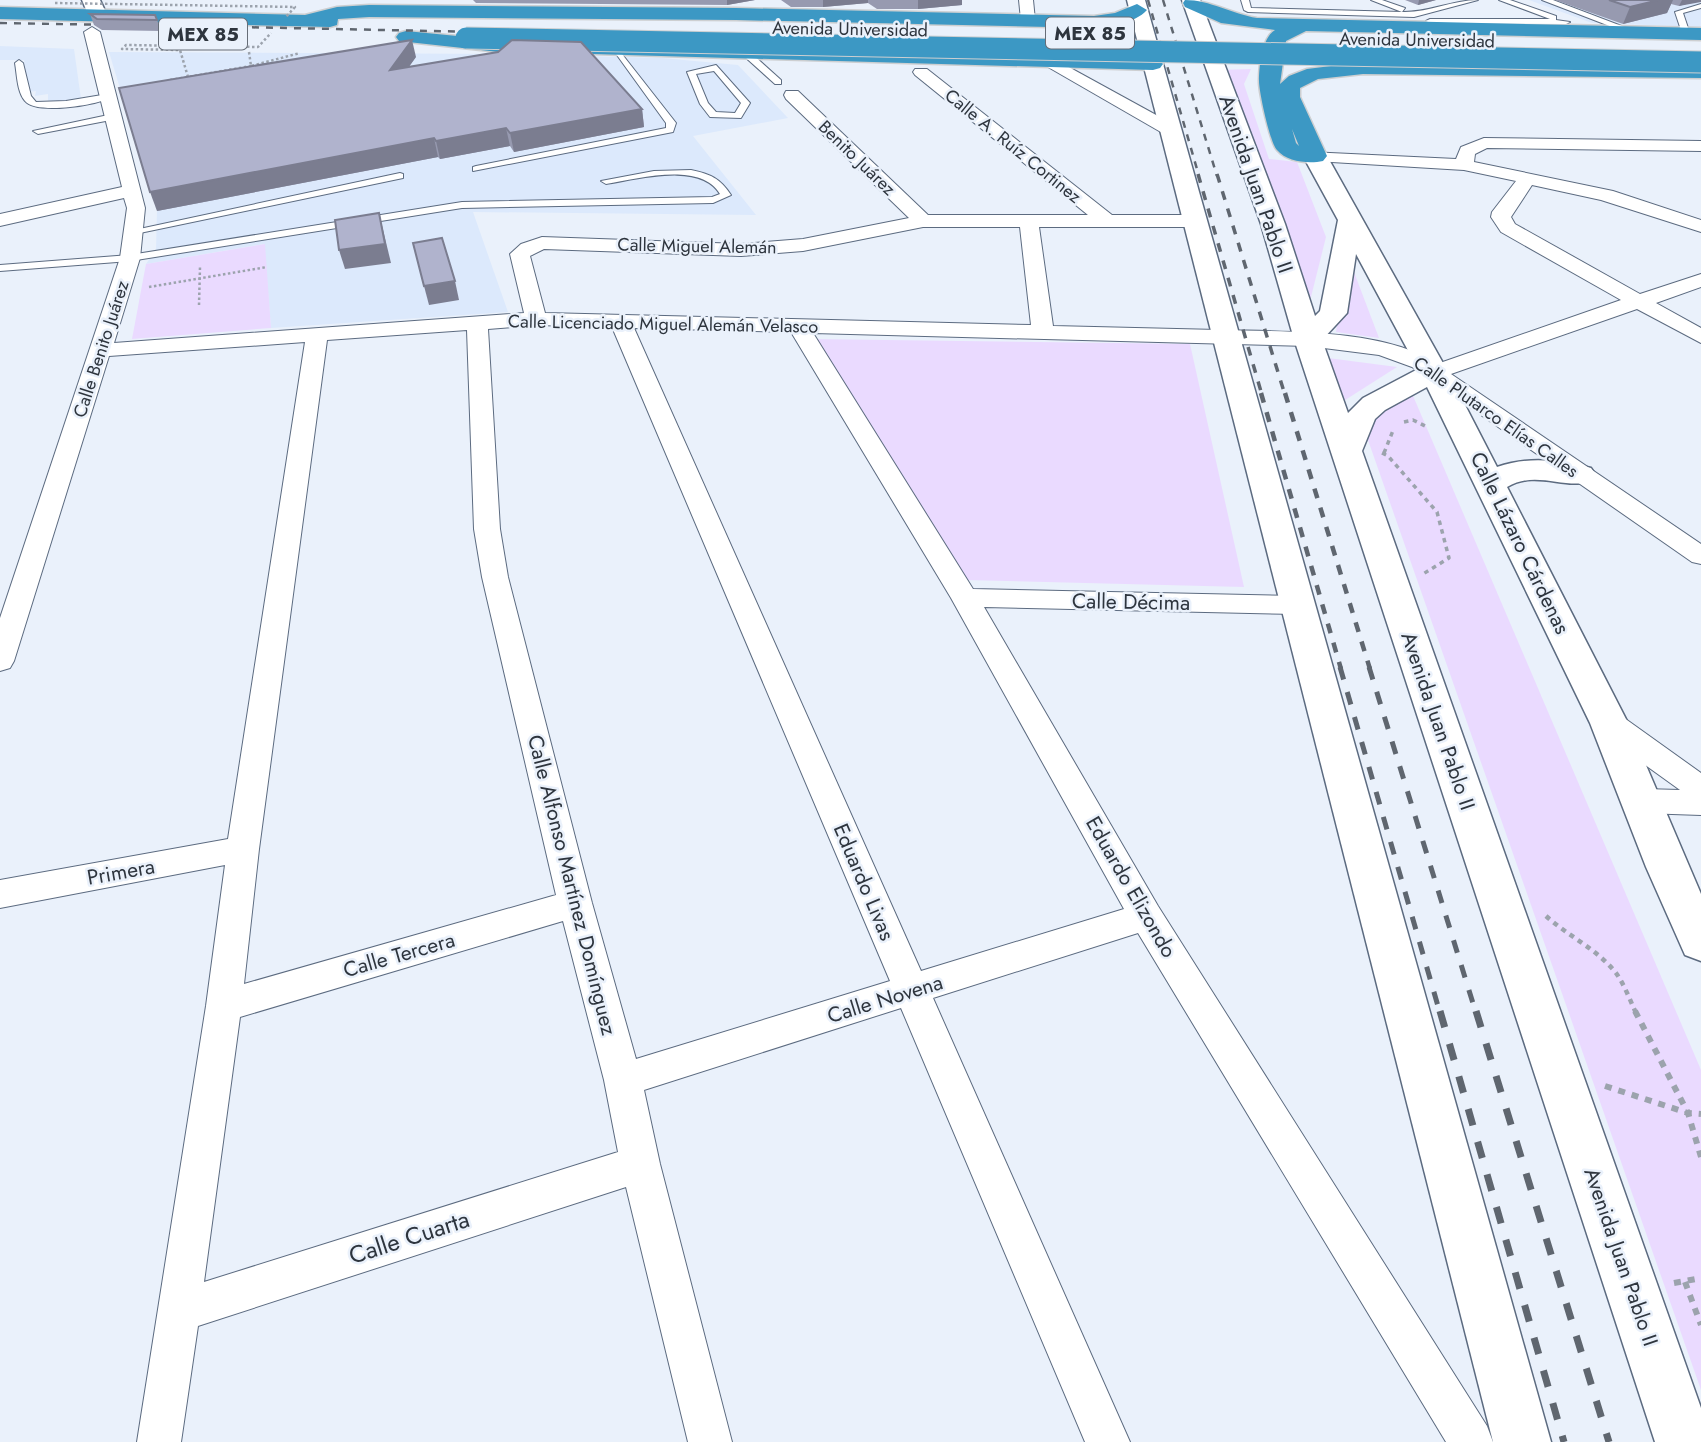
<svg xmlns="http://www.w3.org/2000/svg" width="1701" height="1442" viewBox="0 0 1701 1442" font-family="Jost,sans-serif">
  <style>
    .built { fill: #dce9fc }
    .green { fill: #eadaff }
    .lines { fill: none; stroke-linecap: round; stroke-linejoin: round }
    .lane-casing { stroke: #5c6b80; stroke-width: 2 }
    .street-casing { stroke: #5c6b80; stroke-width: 2 }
    .secondary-casing { stroke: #5c6b80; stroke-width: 3 }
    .highway-casing { stroke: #cdcfd1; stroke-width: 3 }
    .path-far3 { stroke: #9ca3ad; stroke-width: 2.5; stroke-dasharray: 2.5 2.5; stroke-linecap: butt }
    .path-far2 { stroke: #9ca3ad; stroke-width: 3.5; stroke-dasharray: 4.5 4.5; stroke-linecap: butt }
    .path-far1 { stroke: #9ca3ad; stroke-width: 4.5; stroke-dasharray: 5 5; stroke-linecap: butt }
    .path { stroke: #9ca3ad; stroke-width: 6; stroke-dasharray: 7 7; stroke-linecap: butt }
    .lane { fill: #fff; fill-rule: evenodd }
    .street { fill: #fff; fill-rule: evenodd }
    .secondary { fill: #fff; fill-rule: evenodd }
    .highway { fill: #3c98c4; fill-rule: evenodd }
    .rail-far4 { stroke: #5f666f; stroke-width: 2.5; stroke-dasharray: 7 7; stroke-linecap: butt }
    .rail-far3 { stroke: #5f666f; stroke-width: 3.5; stroke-dasharray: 9 9; stroke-linecap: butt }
    .rail-far2 { stroke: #5f666f; stroke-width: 4.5; stroke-dasharray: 10 10; stroke-linecap: butt }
    .rail-far1 { stroke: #5f666f; stroke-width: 5; stroke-dasharray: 13 13; stroke-linecap: butt }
    .rail { stroke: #5f666f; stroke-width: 7; stroke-dasharray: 17 17; stroke-linecap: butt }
    .highway-bridge-casing { stroke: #cdcfd1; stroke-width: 23; stroke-linecap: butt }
    .path-bridge { stroke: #9ca3ad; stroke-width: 2.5; stroke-dasharray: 2.5 2.5; stroke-linecap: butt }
    .highway-bridge { stroke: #3c98c4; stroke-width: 21 }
    .wall { fill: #979ab0 }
    .shaded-wall { fill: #7b7d90 }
    .building { fill: #b0b3cd; stroke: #7b7d90; stroke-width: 2 }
    .labels { text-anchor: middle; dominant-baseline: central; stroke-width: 5; stroke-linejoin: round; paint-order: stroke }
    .far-street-label { font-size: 18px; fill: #2e353e; stroke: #eaf1fb }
    .shield { fill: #eaf1fb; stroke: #666d77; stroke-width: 2 }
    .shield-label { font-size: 19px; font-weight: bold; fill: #2e353e }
    .street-label { font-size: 21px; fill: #2e353e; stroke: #eaf1fb }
    .near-street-label { font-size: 24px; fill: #2e353e; stroke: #eaf1fb }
  </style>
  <rect width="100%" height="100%" fill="#eaf1fb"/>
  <!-- built -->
  <g class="built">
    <path d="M1529,0H1701V27L1592,23Z"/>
    <path d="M0,46L74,49L81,99L48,106V94L35,96L36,91L28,92L24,60H0Z"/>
    <path d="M109,52L510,54L662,58L738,65L788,118L693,136L756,215L473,212L508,312L271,328L264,244L146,264L156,249L157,211Z"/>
  </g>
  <!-- green -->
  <g class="green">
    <path d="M1251,69L1244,84L1269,159L1297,162L1326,237L1309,305L1218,70Z"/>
    <path d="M265,244L271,328L132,339L146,264Z"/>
    <path d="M1346,251L1379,338L1336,332Z"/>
    <path d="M810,339L1190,344L1244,587L965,580Z"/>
    <path d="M1328,358L1397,367L1342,402Z"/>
    <path d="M1411,391L1701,1070V1390L1361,420Z"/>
  </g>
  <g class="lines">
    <defs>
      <g id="lane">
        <path d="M1241,0H1249L1251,8L1402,12L1371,0H1382L1405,8L1402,12C1428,13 1452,0 1478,0L1414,17L1248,12L1244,10Z"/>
        <path d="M1499,0H1510L1556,16V20L1570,22L1566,24L1430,23L1426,21L1430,19H1550Z"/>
        <path d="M1542,0H1553L1640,33L1633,35Z"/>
        <path d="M1701,4V8L1683,13L1690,34L1683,36L1675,12Z"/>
        <path d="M618,49L676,123L673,132L473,171V167L476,166L666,128V123L614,51Z"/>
        <path d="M745,53H751L781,80V84H775L745,57Z"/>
        <path d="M19,60L23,63L31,96L36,102L66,101L108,94L112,97C99,105 36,115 25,101C17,92 17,74 15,63Z"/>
        <path d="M716,65L750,103L741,118L710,117L700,104L687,72ZM714,71L741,103L735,113L716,112L708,103L696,74Z"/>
        <path d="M113,114L116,115V119L38,134L33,131Z"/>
        <path d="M691,170C710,174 720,178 731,195L713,203L462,208L130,261L0,271V265L130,255L462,202L712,197L720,194C700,161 638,179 606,184L601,181L654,171Z"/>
        <path d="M400,173L403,174V178L135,234L130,231Z"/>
      </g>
      <g id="street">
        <path d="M1019,0H1033L1035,20L1033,23L1028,24L1021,20Z"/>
        <path d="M92,27L100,32L145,208L140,258L114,343L524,313L510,254L521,244L542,237L741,244L803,239L909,218L786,99L784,95L786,91H798L928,215H1088L915,75L913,72L915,69H927L1112,215H1194L1204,221L1194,227H1039L1053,326C1108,327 1163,329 1218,330C1280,332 1385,328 1437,364L1621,300L1501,232L1491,217L1492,212L1516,181L1464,170L1315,161L1306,156L1309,152L1456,159L1461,147L1484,138L1701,141V151L1487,148L1475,154L1474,162L1613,191L1701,220V232L1601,200L1532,185L1511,217L1515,224L1640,294L1701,274V287L1656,303L1701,328V343L1637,309L1451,374L1701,544V564L1692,562L1412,367L1379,355L1308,346L813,333L973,589L1298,596L1308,599L1312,605L1308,611L1298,614L984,607L1158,906L1487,1426L1493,1442H1446L1138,933L933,998L1130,1442H1085L901,1008L644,1090L660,1164L732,1442H688L626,1187L198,1326L181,1442H137L206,1006L225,865L0,908V880L228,839L305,342L109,356L14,661L10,668L0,671V618L120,258L127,208L124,198L0,226V214L122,187L84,32ZM923,227H1020L1031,325L545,313L530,256L544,249L741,256L803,251ZM536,325L612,327L890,981L636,1059L592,903L508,577L500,529L488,329ZM634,328L791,332L951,598L1124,909L921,971ZM467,330L474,529L482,577L556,895L244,984L259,849L327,340ZM563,921L604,1080L618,1152L204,1282L240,1017Z"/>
        <path d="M1054,59L1178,127L1181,131L1178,135H1166L1048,67L1046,64Z"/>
        <path d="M1609,712L1620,715L1701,773V815L1643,813L1632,810L1627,801L1632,792L1643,789L1680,790L1598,731L1594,723L1598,715Z"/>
      </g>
      <g id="secondary">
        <path d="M82,0H100L107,15L104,19H90Z"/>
        <path d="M1127,0H1145L1551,1442H1493Z"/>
        <path d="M1182,0H1200L1285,224L1315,316L1320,311L1338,220L1303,156L1307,151H1323L1327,156L1448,372L1497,467C1529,456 1559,460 1591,468L1596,475L1591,482C1562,489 1536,470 1507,487L1628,723L1701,894V961L1685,955L1646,867L1590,723L1427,387L1385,410L1375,419L1362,451L1701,1408V1442H1655L1294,339L1261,224ZM1356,254L1418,369L1363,398L1348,413L1322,340L1347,313Z"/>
      </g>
      <g id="highway">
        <path d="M1185,0C1210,0 1232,14 1257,18L1701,28V40L1306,31L1286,41L1280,84L1289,76L1307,69L1363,62L1701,66V78L1363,74L1318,79L1300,88V97L1327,156L1323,161C1309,164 1287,162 1277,150C1270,143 1259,92 1259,81C1259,66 1262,38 1275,30L1221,23L1185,7L1183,3ZM1292,129L1299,146L1296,143Z"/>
        <path d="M1137,4L1147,10C1134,24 1112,25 1094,28L736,20L369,17L338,19L337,25L330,27L0,19V7L305,15L337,7L369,5L736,8L1094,16L1115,13Z"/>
        <path d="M406,31L508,41L515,43L518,47L515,51L508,53L399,41L396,37L399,33Z"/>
        <path d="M600,44L1153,58L1160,60L1163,64L1160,68L1153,70L593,54L590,50L593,46Z"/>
      </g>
    </defs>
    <!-- lane casing -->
    <use href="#lane" class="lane-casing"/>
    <!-- street casing -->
    <use href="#street" class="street-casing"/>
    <!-- secondary casing -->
    <use href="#secondary" class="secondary-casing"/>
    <!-- highway casing -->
    <use href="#highway" class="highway-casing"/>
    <!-- path-far3 -->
    <g class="path-far3">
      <path d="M249,52L251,66L300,53"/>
      <path d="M188,77L180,50L122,49L126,45L192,46"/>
      <path d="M170,80L251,66L254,71"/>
      <path d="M149,287L267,267"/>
      <path d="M199,305L200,267"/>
    </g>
    <!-- path-far2 -->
    <g class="path-far2">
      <path d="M1404,422L1413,420L1425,426"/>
      <path d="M1382,453L1388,456L1437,512L1449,558L1423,574"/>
      <path d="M1384,453L1394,428"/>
    </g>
    <!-- path-far1 -->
    <path class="path-far1" d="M1546,916C1568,936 1597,949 1616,973C1624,984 1630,1000 1636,1013"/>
    <!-- path -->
    <g class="path">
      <path d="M1635,1011L1688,1113L1701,1157"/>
      <path d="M1605,1086L1688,1113L1701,1114"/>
      <path d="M1685,1282L1701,1325"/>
      <path d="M1674,1283L1701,1278"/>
    </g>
    <!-- lane -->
    <use href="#lane" class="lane"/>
    <!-- street -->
    <use href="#street" class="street"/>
    <!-- secondary -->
    <use href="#secondary" class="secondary"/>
    <!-- highway -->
    <use href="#highway" class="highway"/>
    <!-- rail-far4 -->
    <g class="rail-far4">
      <path d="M1148,0L1199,176"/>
      <path d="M1163,0L1217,176"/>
      <path d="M0,23L112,25"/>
      <path d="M140,25L1701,57"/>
    </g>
    <!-- rail-far3 -->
    <g class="rail-far3">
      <path d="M1198,174L1262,395"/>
      <path d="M1217,174L1285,395"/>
    </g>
    <!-- rail-far2 -->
    <g class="rail-far2">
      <path d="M1261,393L1341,669"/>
      <path d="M1285,393L1370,669"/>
    </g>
    <!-- rail-far1 -->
    <g class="rail-far1">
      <path d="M1340,667L1440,1013"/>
      <path d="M1369,667L1476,1013"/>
    </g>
    <!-- rail -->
    <g class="rail">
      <path d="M1440,1011L1564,1442"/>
      <path d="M1476,1011L1609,1442"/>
    </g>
    <defs>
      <path id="highway-bridge" d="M466,38L1701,62"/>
    </defs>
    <!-- highway-bridge casing -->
    <use href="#highway-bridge" class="highway-bridge-casing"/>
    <!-- path-bridge -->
    <g class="path-bridge">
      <path d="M55,3L295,7L285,18"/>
      <path d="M192,46L258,47L271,33"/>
    </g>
    <!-- highway-bridge -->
    <use href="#highway-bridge" class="highway-bridge"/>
  </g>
  <!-- wall -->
  <g class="wall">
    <path d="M473,0H755L727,5L476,3Z"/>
    <path d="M781,0H962V5L918,9H877L868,3L823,7H791Z"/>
    <path d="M1405,0H1436L1418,5Z"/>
    <path d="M1555,0H1701L1679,6L1671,4L1667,13L1623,24Z"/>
    <path d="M90,14L157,20L161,31L102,30L94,25Z"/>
    <path d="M416,57L408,67L642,109L644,127L514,152L510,146L440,159L438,157L157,211Z"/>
  </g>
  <!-- shaded-wall -->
  <g class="shaded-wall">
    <path d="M727,0H755L727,5Z"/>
    <path d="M823,0H868V3L823,7Z"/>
    <path d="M918,0H962V5L918,9Z"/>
    <path d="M1419,0H1436L1418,5Z"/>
    <path d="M1659,0H1673L1667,13L1623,24L1630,7Z"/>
    <path d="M1682,0H1701V2L1679,6Z"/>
    <path d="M412,40L416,57L394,88L390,70Z"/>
    <path d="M642,109L644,127L514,152L510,133Z"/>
    <path d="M506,128L510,146L440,159L436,141Z"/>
    <path d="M434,138L438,157L157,211L150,192Z"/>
    <path d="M379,213L391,263L345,269L339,250Z"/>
    <path d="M455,281L459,300L429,305L424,286Z"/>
  </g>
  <!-- building -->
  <g class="building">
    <path d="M1609,0H1659L1630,7Z"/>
    <path d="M90,14L155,15L157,20L97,19Z"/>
    <path d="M412,40L390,70L498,52L512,40L581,42L642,109L510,133L506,128L436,141L434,138L150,192L119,88Z"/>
    <path d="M379,213L385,244L339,250L335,220Z"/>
    <path d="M442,238L455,281L424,286L413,243Z"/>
  </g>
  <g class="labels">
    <!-- far-street labels -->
    <g class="far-street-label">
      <text transform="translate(850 29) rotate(1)">Avenida Universidad</text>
      <text transform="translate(1417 40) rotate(1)">Avenida Universidad</text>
      <text transform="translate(1013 146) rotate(39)">Calle A. Ruíz Cortinez</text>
      <text transform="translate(857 158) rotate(44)">Benito Juárez</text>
      <text transform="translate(697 246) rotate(1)">Calle Miguel Alemán</text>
      <text transform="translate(663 324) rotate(1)">Calle Licenciado Miguel Alemán Velasco</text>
      <text transform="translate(101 349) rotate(-72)">Calle Benito Juárez</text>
      <text transform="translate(1496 417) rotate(35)">Calle Plutarco Elías Calles</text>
    </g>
    <!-- shield labels -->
    <g class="shield">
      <rect x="1046" y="17.5" width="88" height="31" rx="5"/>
      <rect x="159" y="18.5" width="88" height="31" rx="5"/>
    </g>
    <g class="shield-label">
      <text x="1090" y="33">MEX 85</text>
      <text x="203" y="34">MEX 85</text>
    </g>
    <!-- street labels -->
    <g class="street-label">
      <text transform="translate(1256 184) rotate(71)">Avenida Juan Pablo II</text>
      <text transform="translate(1520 543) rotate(64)">Calle Lázaro Cárdenas</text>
      <text transform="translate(1131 602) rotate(1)">Calle Décima</text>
      <text transform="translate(1438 721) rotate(71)">Avenida Juan Pablo II</text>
      <text transform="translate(121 872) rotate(-10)">Primera</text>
      <text transform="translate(864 882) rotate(67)">Eduardo Livas</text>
      <text transform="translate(572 885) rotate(76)">Calle Alfonso Martínez Domínguez</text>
      <text transform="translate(1131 887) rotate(60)">Eduardo Elizondo</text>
      <text transform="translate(399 955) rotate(-16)">Calle Tercera</text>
      <text transform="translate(885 999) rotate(-17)">Calle Novena</text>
      <text transform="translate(1621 1257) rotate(71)">Avenida Juan Pablo II</text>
    </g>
    <!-- near-street labels -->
    <g class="near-street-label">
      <text transform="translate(409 1237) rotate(-18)">Calle Cuarta</text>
    </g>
  </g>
</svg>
